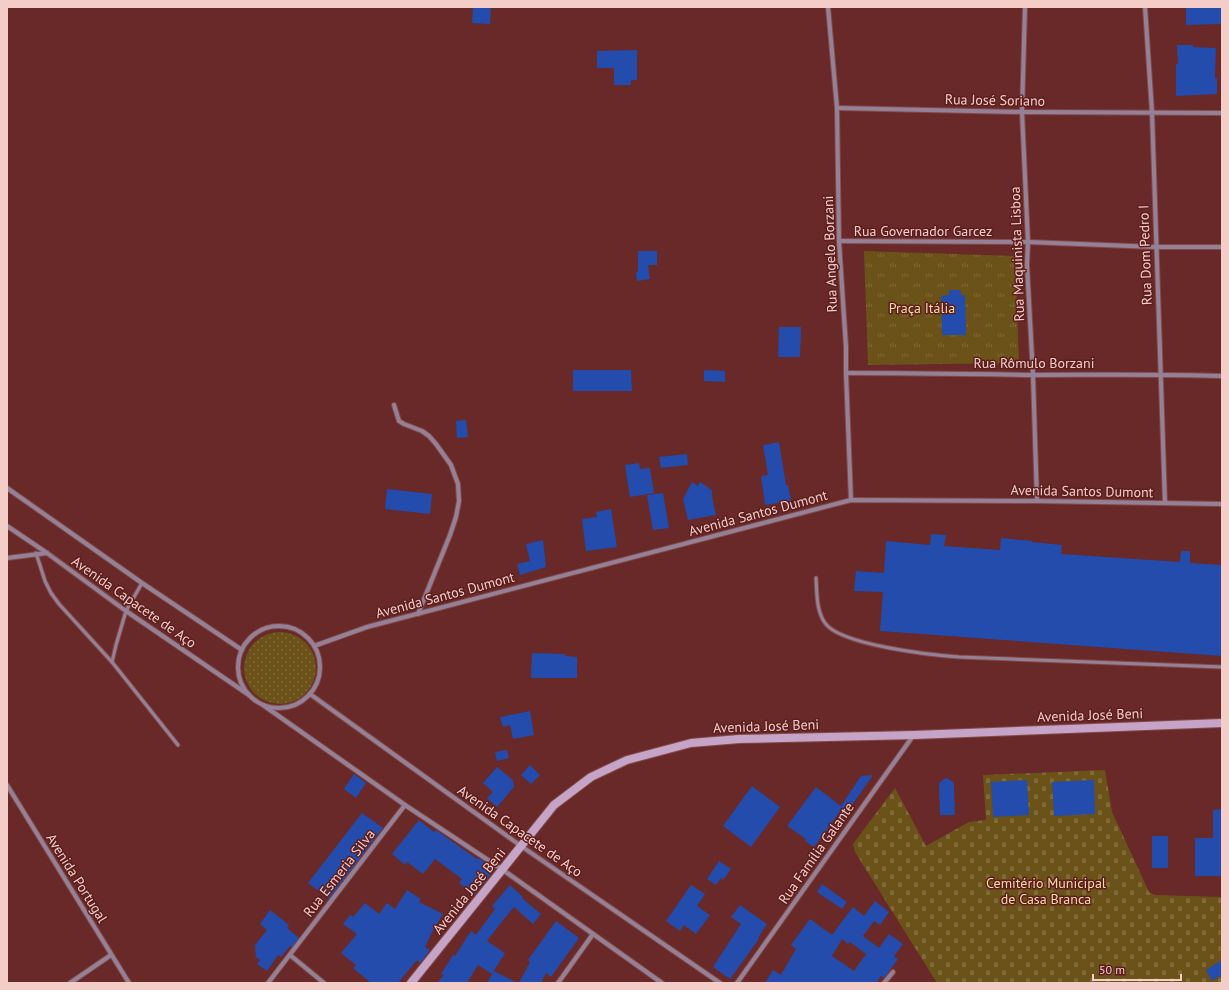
<svg xmlns="http://www.w3.org/2000/svg" width="1229" height="990" viewBox="0 0 1229 990" font-family="'PT Sans',sans-serif">
  <style>
    .grass { fill: url(#grass-dots) }
    .cemetery { fill: url(#cemetery-stones) }
    .park { fill: url(#park-tufts) }
    .building { fill: #234cad; fill-rule: evenodd }
    .lines { fill: none; stroke-linecap: round; stroke-linejoin: round }
    .service-casing { stroke: #844a48; stroke-width: 5 }
    .minor-casing { stroke: #844a48; stroke-width: 6 }
    .secondary-casing { stroke: #844a48; stroke-width: 10 }
    .service { stroke: #958197; stroke-width: 3 }
    .minor { stroke: #958197; stroke-width: 4 }
    .secondary { stroke: #c5a4c7; stroke-width: 8 }
    .labels { text-anchor: middle; dominant-baseline: central; stroke-width: 3; stroke-linejoin: round; paint-order: stroke }
    .street-label { font-size: 14px; fill: #f4ccc8; stroke: #5c1e1e }
    .park-label { font-size: 14px; fill: #f7dba4; stroke: #5c1e1e }
  </style>
  <defs>
    <pattern id="grass-dots" width="8" height="8" patternUnits="userSpaceOnUse"><rect width="8" height="8" fill="#6b5219"/><path d="M2 2h.1M6 6h.1" fill="none" stroke="#816a39" stroke-width="1.8" stroke-linecap="round"/></pattern>
    <pattern id="cemetery-stones" width="16" height="16" patternUnits="userSpaceOnUse"><rect width="16" height="16" fill="#6b5219"/><path d="M2 7V4a2 2 0 0 1 4 0v3zM10 15v-3a2 2 0 0 1 4 0v3z" fill="#816a39"/></pattern>
    <pattern id="park-tufts" width="24" height="20" patternUnits="userSpaceOnUse"><rect width="24" height="20" fill="#6b5219"/><path d="M3 7l-1-3M5 7V3M7 7l1-3M15 17l-1-3M17 17v-4M19 17l1-3" fill="none" stroke="#816a39"/></pattern>
  </defs>
  <rect width="100%" height="100%" fill="#682928"/>
  <!-- grass -->
  <circle class="grass" cx="280" cy="668" r="36"/>
  <!-- cemetery -->
  <path class="cemetery" d="M1105,770L1112,812L1149,892L1155,895L1222,897V983H937L855,852L853,844L895,788L926,846L969,822L986,820L983,775Z"/>
  <!-- park -->
  <path class="park" d="M864,251L1015,256L1019,363L868,365Z"/>
  <!-- building -->
  <g class="building">
    <path d="M473,7H491L490,24L472,23Z"/>
    <path d="M1186,7H1222V24L1186,25Z"/>
    <path d="M1177,45H1193V47L1216,48L1215,78H1217V94L1176,96V64H1178Z"/>
    <path d="M637,50V80H631V85H614V68H597V51Z"/>
    <path d="M638,251H657V265H648L650,279L637,281L636,272L638,271Z"/>
    <path d="M949,290H960L961,295H965L966,335H942L941,296L949,295Z"/>
    <path d="M779,327H801L800,357H778Z"/>
    <path d="M573,370H631L632,391H573Z"/>
    <path d="M704,370L725,371V382L704,381Z"/>
    <path d="M466,420L468,437L457,438L456,421Z"/>
    <path d="M779,442L786,485H788L791,501L765,505L761,476L768,475L763,445Z"/>
    <path d="M687,454L688,465L661,468L659,457Z"/>
    <path d="M639,463L640,469L650,468L654,493L630,497L625,465Z"/>
    <path d="M692,482L698,486L700,482L712,490V497L716,515L688,520L683,499Z"/>
    <path d="M387,489L432,494L430,514L385,509Z"/>
    <path d="M663,493L669,528L653,530L647,495Z"/>
    <path d="M611,509L617,547L586,551L582,519L597,517L596,512Z"/>
    <path d="M931,534L946,535L944,546L1000,550L1001,538L1032,541V542L1062,545L1061,554L1180,562L1181,551H1190V563L1222,565V656L880,631L883,592L854,591L856,571L884,573L886,541L930,545Z"/>
    <path d="M543,540L546,567L520,575L517,564L530,561L526,544Z"/>
    <path d="M532,653L565,654V656L577,657V678H531Z"/>
    <path d="M530,711L534,735L513,739L510,725L503,727L500,717Z"/>
    <path d="M507,750L509,758L497,761L495,752Z"/>
    <path d="M530,765L540,775L531,784L521,775Z"/>
    <path d="M497,767L513,780L514,787L497,807L487,798L493,792L483,783Z"/>
    <path d="M354,774L366,783L356,798L344,789Z"/>
    <path d="M873,775L845,815L840,811L814,847L805,841L806,839L787,826L816,787L841,806L861,776Z"/>
    <path d="M947,778L953,782L954,785L955,815H940L939,783L944,779Z"/>
    <path d="M1027,780L1029,815L993,817L991,782Z"/>
    <path d="M1094,780L1095,814L1054,816L1052,782Z"/>
    <path d="M752,786L780,807L751,847L723,826Z"/>
    <path d="M1222,809V876H1195V838H1213V810Z"/>
    <path d="M362,813L383,828L329,899L308,883Z"/>
    <path d="M419,820L434,832L436,830L477,859L478,858L495,869L474,895L459,883L462,879L435,859L423,874L407,862L405,865L392,854Z"/>
    <rect x="1152" y="836" width="16" height="32"/>
    <path d="M719,861L731,869L723,880L721,878L716,885L707,879Z"/>
    <path d="M822,884L847,902L842,909L817,892Z"/>
    <path d="M510,885L523,897L522,898L541,914L533,924L514,907L500,924L487,941L505,953L492,974L478,965L467,983H437L444,975L441,974L453,955L455,956L471,931L476,935L495,909L492,906Z"/>
    <path d="M691,885L705,894L697,906L710,915L696,934L684,925L680,931L666,921Z"/>
    <path d="M407,890L421,899L419,902L443,914L437,924H436L425,947L430,950L420,963L417,960L398,983H371L353,968L356,965L341,953L357,934L343,924L350,915L353,917L365,903L379,914L387,903L395,909Z"/>
    <path d="M875,901L889,912L880,925L874,921L863,936L879,948L889,934L903,944L894,956L898,959L884,978L881,976L876,983H765L773,970L781,975L796,949L791,945L810,919L832,935L853,907L864,916ZM842,939L848,944L850,942L866,954L854,971L832,956Z"/>
    <path d="M740,905L767,924L758,938L759,939L730,979L713,967L741,924L731,917Z"/>
    <path d="M270,910L289,925L287,928L299,938L292,947L290,946L281,957L278,955L267,971L257,964L260,960L256,957L255,945L267,930L260,924Z"/>
    <path d="M556,921L579,938L551,977L546,973L541,983H519L530,962L528,960Z"/>
    <path d="M1222,960V975L1212,981L1206,970Z"/>
    <path d="M494,971L517,983H487Z"/>
  </g>
  <g class="lines">
    <defs>
      <g id="service">
        <path d="M36,553L45,581L51,593L59,604L112,662L178,745"/>
        <path d="M816,578C817,593 816,610 825,623C840,645 931,655 959,657L1222,667"/>
        <path d="M112,662L116,645L126,611L142,583"/>
      </g>
      <g id="minor">
        <path d="M828,7L837,108L839,241L846,347V373L851,500"/>
        <path d="M1025,7L1022,112L1028,242L1027,265L1033,375L1037,501"/>
        <path d="M1145,7L1152,112L1165,503"/>
        <path d="M837,108L1022,112L1222,113"/>
        <path d="M839,241L1028,242L1156,247H1222"/>
        <path d="M846,373C908,373 971,374 1034,375C1097,375 1159,374 1222,376"/>
        <path d="M394,405L399,421L404,424L422,431L429,436L436,444L451,465L458,484L459,501L456,517L450,535L418,614"/>
        <path d="M7,488L142,583L242,650"/>
        <path d="M7,526L47,553L126,611L249,695"/>
        <path d="M7,558L47,553"/>
        <circle cx="279" cy="667" r="41"/>
        <path d="M314,646L367,627L851,500L1037,501L1222,504"/>
        <path d="M310,694L521,846L720,983"/>
        <path d="M263,705L405,805L503,870L662,983"/>
        <path d="M7,785L129,983"/>
        <path d="M290,955L324,983"/>
        <path d="M70,983L111,955"/>
        <path d="M268,983L405,805"/>
        <path d="M558,983L593,934"/>
        <path d="M737,983L913,736"/>
        <path d="M884,983L893,972"/>
      </g>
      <path id="secondary" d="M411,983L554,805L591,777L627,760L691,743L739,739L914,735L1222,723"/>
    </defs>
    <!-- service casing -->
    <use href="#service" class="service-casing"/>
    <!-- minor casing -->
    <use href="#minor" class="minor-casing"/>
    <!-- secondary casing -->
    <use href="#secondary" class="secondary-casing"/>
    <!-- service -->
    <use href="#service" class="service"/>
    <!-- minor -->
    <use href="#minor" class="minor"/>
    <!-- secondary -->
    <use href="#secondary" class="secondary"/>
  </g>
  <g class="labels">
    <!-- street labels -->
    <g class="street-label">
      <text transform="translate(995 100) rotate(1)">Rua José Soriano</text>
      <text x="923" y="231">Rua Governador Garcez</text>
      <text transform="translate(830 254) rotate(-92)">Rua Angelo Borzani</text>
      <text transform="translate(1017 254) rotate(-92)">Rua Maquinista Lisboa</text>
      <text transform="translate(1145 255) rotate(-92)">Rua Dom Pedro I</text>
      <text x="1034" y="363">Rua Rômulo Borzani</text>
      <text transform="translate(1082 491) rotate(1)">Avenida Santos Dumont</text>
      <text transform="translate(758 513) rotate(-15)">Avenida Santos Dumont</text>
      <text transform="translate(445 595) rotate(-15)">Avenida Santos Dumont</text>
      <text transform="translate(134 602) rotate(35)">Avenida Capacete de Aço</text>
      <text transform="translate(1090 715) rotate(-2)">Avenida José Beni</text>
      <text transform="translate(766 726) rotate(-2)">Avenida José Beni</text>
      <text transform="translate(520 831) rotate(35)">Avenida Capacete de Aço</text>
      <text transform="translate(816 853) rotate(-55)">Rua Família Galante</text>
      <text transform="translate(339 873) rotate(-52)">Rua Esmeria Silva</text>
      <text transform="translate(77 878) rotate(58)">Avenida Portugal</text>
      <text transform="translate(469 891) rotate(-51)">Avenida José Beni</text>
    </g>
    <!-- park labels -->
    <g class="park-label">
      <text x="922" y="308">Praça Itália</text>
      <text x="1046" y="883">Cemitério Municipal<tspan x="1046" dy="16">de Casa Branca</tspan></text>
    </g>
  </g>
  <!-- border -->
  <rect width="1229" height="990" fill="none" stroke="#f4ccc8" stroke-width="16"/>
  <!-- scale -->
  <path d="M1093 974v6h88v-6" fill="none" stroke="#f4ccc8" stroke-width="2"/>
  <text x="1099" y="974" font-size="12" fill="#f4ccc8" stroke="#5c1e1e" stroke-width="3" paint-order="stroke">50 m</text>
</svg>
